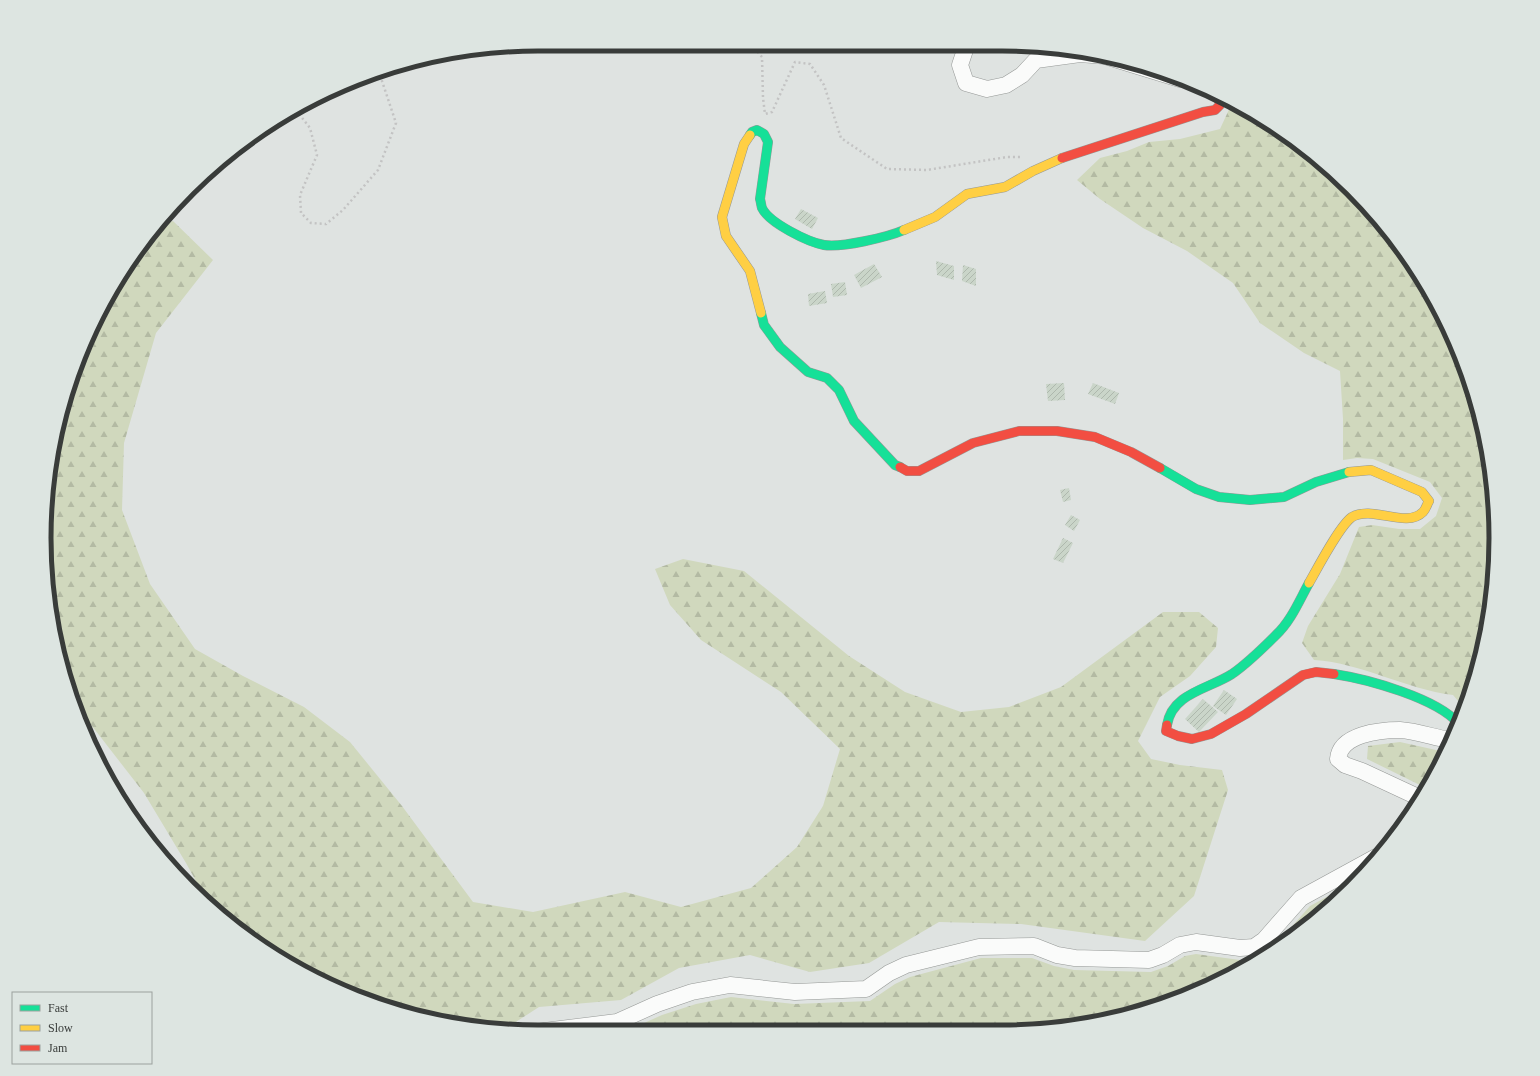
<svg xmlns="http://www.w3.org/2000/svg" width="1540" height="1076" viewBox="0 0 1540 1076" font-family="Georgia,serif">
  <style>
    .forest { fill: url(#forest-firs) }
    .building { fill: url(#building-hatch) }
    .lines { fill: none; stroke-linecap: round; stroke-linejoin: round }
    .street-casing { stroke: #959896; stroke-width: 17 }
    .fast-casing { stroke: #959896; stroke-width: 10 }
    .slow-casing { stroke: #959896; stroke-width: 10 }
    .jam-casing { stroke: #959896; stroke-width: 10 }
    .path { stroke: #c3c3c3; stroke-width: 2.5; stroke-dasharray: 2 3; stroke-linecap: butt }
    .street { stroke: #fafbfa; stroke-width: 16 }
    .fast { stroke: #16e098; stroke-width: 9 }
    .slow { stroke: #ffcf43; stroke-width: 9 }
    .jam { stroke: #f24e42; stroke-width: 9 }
    .rim { fill: none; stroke: #393c3a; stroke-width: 5 }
  </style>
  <defs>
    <pattern id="forest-firs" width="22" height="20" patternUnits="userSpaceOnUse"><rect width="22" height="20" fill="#d0d8bd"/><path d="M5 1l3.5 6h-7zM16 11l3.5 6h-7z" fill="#b3baa3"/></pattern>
    <pattern id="building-hatch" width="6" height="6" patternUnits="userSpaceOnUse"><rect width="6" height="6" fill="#cad5c9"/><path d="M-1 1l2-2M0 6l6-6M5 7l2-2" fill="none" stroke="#aeb8ad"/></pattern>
  </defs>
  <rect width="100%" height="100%" fill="#dfe3e1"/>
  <!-- forest -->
  <g class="forest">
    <path d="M1232,103L1249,110L1351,189L1413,264L1458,349L1487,442L1496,538L1486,635L1464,708L1453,695C1405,689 1362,663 1314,660L1302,643L1308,626L1340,574L1359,527L1372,525L1399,529H1420L1436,516L1442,498L1430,482L1373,459L1357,458L1343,460V419L1340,371L1304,353L1260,323L1233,283L1187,251L1143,228L1100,199L1077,180L1100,158L1127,151L1149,142L1180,139L1220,129Z"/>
    <path d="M173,221L213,260L156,333L124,443L122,510L150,584L195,649L243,676L304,707L350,742L402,806L473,902L533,912L625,892L681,907L751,888L797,847L823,806L840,749L781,692L701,640L670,605L655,569L683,559L744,571L849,656L905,692L961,712L1009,707L1061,687L1163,612H1199L1218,628L1216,647L1190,676L1160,697L1138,741L1151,759L1180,765L1222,770L1228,790L1194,896L1145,941L1021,924L939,922L869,963L810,972L750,955L679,968L621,1000L539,1007L505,1029L441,1022L349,994L263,949L208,903L186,863L144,793L85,717L80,714L53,634L45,570L48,474L82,349L127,264L157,225Z"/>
    <path d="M1400,742L1445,752L1426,788L1367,759L1368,746Z"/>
    <path d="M1356,881L1351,887L1277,949L1221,981L1098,1023L1002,1032H624L662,1015L696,1004L731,997L794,1004L870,1001L895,984L910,977L981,958H1032L1054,966L1074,970L1151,972L1168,966L1185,956L1196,954L1240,960L1258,959L1272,949L1310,906Z"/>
  </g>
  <!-- building -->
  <g class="building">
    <path d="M801,209L818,218L812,229L795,219Z"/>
    <path d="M936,261L954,266V280L937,275Z"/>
    <path d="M874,264L882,277L861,288L854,275Z"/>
    <path d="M963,265L976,269V286L962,281Z"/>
    <path d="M845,282L847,295L833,297L831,284Z"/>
    <path d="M825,291L827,303L809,306L808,294Z"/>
    <path d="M1064,383L1065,400L1048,401L1046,384Z"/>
    <path d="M1093,383L1119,393L1115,404L1088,394Z"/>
    <path d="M1069,488L1071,500L1063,502L1060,490Z"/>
    <path d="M1071,515L1080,520L1074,531L1065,525Z"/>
    <path d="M1063,538L1073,543L1063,563L1053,559Z"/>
    <path d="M1224,690L1237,699L1226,715L1213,706Z"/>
    <path d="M1203,699L1218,712L1199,732L1185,719Z"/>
  </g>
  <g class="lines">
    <defs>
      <g id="street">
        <path d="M967,44L960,65L966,83L987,89L1006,85L1022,75L1036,60L1080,54L1105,56L1180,79"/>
        <path d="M1420,798L1362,771L1345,765L1338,759C1340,734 1380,730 1400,730C1416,731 1433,737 1449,740L1452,739"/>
        <path d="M536,1032L617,1022L657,1004L692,992L730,985L795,992L866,989L889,973L906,965L979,947L1034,946L1057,955L1075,958L1149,960L1163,955L1180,945L1196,942L1240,948L1254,947L1264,940L1301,898L1376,857"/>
      </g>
      <g id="fast">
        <path d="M750,135L752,132L757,130L764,134L768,142L760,199C761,202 761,205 762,208C769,223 808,242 824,245C841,248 888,237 904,230"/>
        <path d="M761,313L764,325L780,347L808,372L827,378L839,390L854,421L895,465L900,467"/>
        <path d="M1160,468L1196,489L1219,497L1250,500L1284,497L1316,482L1349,472"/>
        <path d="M1334,674C1367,679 1437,698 1459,724"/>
        <path d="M1167,725C1172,693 1209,689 1232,674C1248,663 1262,649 1276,635C1291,621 1299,601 1309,583"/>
      </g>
      <g id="slow">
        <path d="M750,135L744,144L722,217L726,236L750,271L761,313"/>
        <path d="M904,230L935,217L967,194L1005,187L1033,171L1062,158"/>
        <path d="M1309,583C1317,569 1340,525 1352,517C1373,505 1406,529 1423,512C1426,509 1427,504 1429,501L1422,492L1371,470L1349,472"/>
      </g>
      <g id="jam">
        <path d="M1062,158L1203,112L1215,110L1220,105L1218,96"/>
        <path d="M900,467L907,471H919L973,443L1019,431H1057L1095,437L1131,452L1160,468"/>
        <path d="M1167,725L1166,731L1178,736L1192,739L1211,734L1246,714L1303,675L1316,672L1334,674"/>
      </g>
    </defs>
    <!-- street casing -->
    <use href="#street" class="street-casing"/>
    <!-- fast casing -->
    <use href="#fast" class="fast-casing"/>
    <!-- slow casing -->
    <use href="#slow" class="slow-casing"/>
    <!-- jam casing -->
    <use href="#jam" class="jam-casing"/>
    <!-- path -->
    <g class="path">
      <path d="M751,44L762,57L763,98L765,114L772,112L795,62L810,64L824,85L841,138L887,169L927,170L1007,157H1020"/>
      <path d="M296,110L310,128L317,155L300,195L301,213L311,223L326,224L343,210L378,170L396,123L379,72"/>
    </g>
    <!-- street -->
    <use href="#street" class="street"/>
    <!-- fast -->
    <use href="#fast" class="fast"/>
    <!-- slow -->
    <use href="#slow" class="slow"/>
    <!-- jam -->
    <use href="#jam" class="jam"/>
  </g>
  <!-- crop -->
  <path d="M0 0H1540V1076H0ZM538 51H1002A487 487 0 0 1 1489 538V538A487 487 0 0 1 1002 1025H538A487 487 0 0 1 51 538V538A487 487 0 0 1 538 51Z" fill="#dde5e1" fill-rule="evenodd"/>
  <path class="rim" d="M538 51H1002A487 487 0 0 1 1489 538V538A487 487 0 0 1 1002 1025H538A487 487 0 0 1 51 538V538A487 487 0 0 1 538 51Z"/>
  <!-- legend -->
  <rect x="12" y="992" width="140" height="72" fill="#dde5e1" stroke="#9ba19e"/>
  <rect x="20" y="1005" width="20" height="6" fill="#16e098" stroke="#9ba19e"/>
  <text x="48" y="1012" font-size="12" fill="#393c3a">Fast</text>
  <rect x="20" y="1025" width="20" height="6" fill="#ffcf43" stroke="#9ba19e"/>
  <text x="48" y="1032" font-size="12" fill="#393c3a">Slow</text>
  <rect x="20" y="1045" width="20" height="6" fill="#f24e42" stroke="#9ba19e"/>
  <text x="48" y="1052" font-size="12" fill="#393c3a">Jam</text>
</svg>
